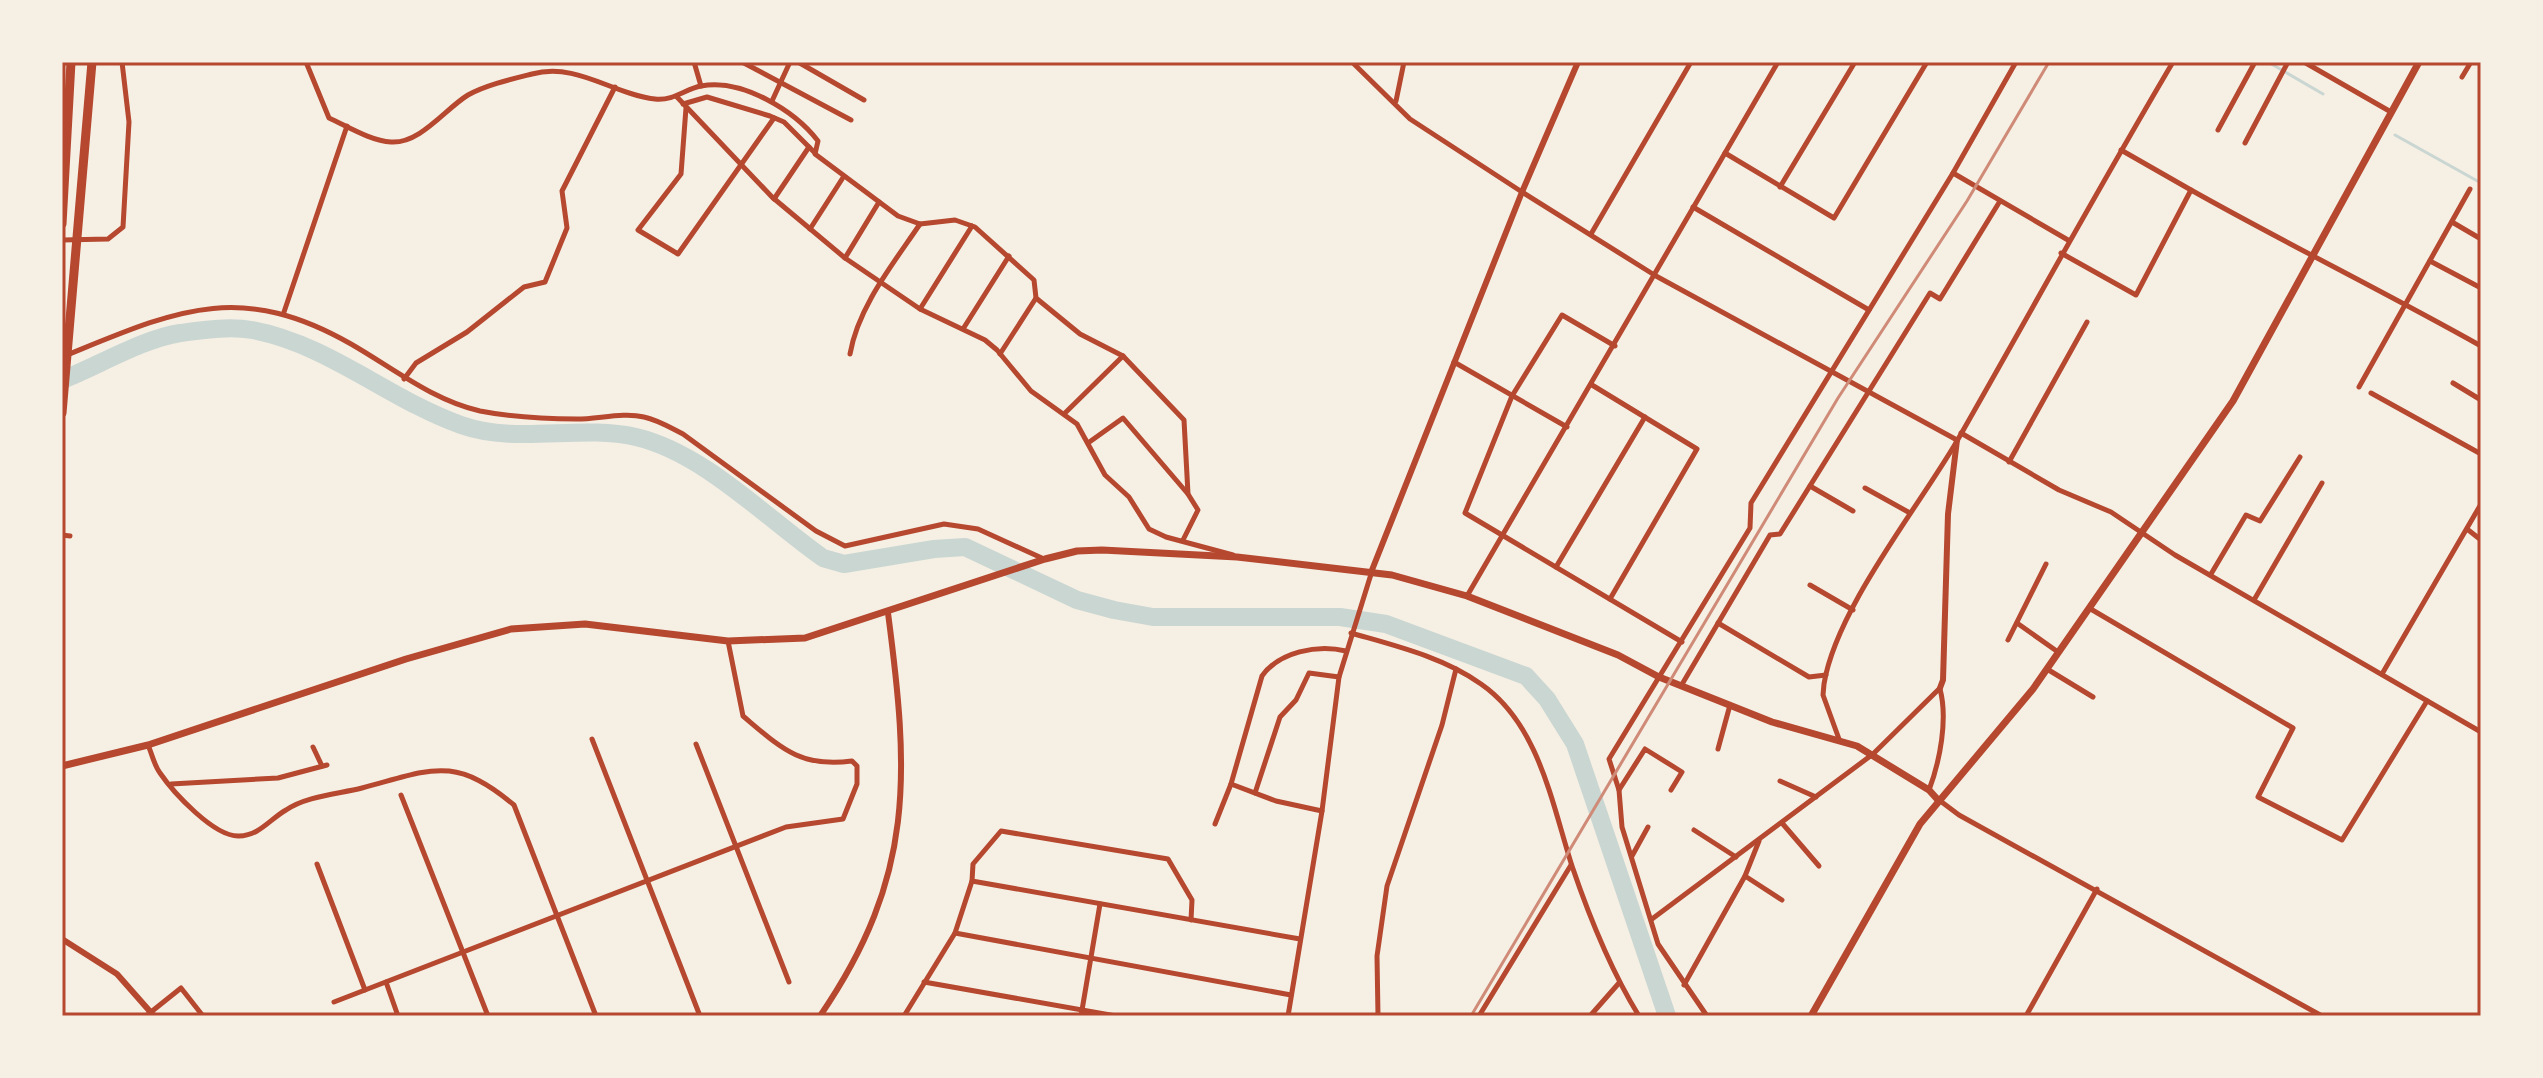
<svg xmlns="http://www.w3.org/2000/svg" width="2543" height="1078" viewBox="0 0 2543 1078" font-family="'Fira Sans',sans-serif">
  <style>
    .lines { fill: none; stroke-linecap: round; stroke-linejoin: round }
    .stream { stroke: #c9d6d2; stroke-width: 3 }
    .river { stroke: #c9d6d2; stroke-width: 18 }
    .minor { stroke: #b5482f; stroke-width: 5 }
    .tertiary { stroke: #b5482f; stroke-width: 6 }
    .secondary { stroke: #b5482f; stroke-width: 7 }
    .motorway { stroke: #b5482f; stroke-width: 9 }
    .rail { stroke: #cf8b77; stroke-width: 3 }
    .neatline { fill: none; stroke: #b5482f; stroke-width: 3 }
  </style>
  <rect width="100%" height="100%" fill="#f6efe4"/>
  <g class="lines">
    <!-- stream -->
    <g class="stream">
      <path d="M2268,62L2323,94"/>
      <path d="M2395,135L2481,183"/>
    </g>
    <!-- river -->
    <path class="river" d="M62,380C98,366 142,339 180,333C203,330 229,326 252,330C328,344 390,400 461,425C518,445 579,424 636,437C704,453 766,518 823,558L844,564L934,549L965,547L1077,600L1114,610L1153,617H1340L1386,624L1526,676L1547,699L1575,744L1667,1016"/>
    <!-- minor -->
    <g class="minor">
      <path d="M306,62L329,118C347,126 371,141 391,142C420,144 445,109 468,95C486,85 512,79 532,74C577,62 612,94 655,99C674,101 685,89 701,86C742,78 795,111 818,141L815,154L898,216L920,224L955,220L975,227L1034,280L1036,298L1080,334L1123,356"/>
      <path d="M694,62L701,86"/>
      <path d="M742,62L851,120"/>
      <path d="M798,62L864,100"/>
      <path d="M1352,62L1410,119L1522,192L1656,276L1957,440"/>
      <path d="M2304,62L2391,112"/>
      <path d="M2462,77L2471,62"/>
      <path d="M677,97L772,197L845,258L920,309L985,340L997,350L1031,391L1077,424L1105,475L1129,497L1149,529L1166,537L1233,555"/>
      <path d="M772,101L790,62"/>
      <path d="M1396,101L1404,62"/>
      <path d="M683,104L707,97L770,116L784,122L815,153"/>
      <path d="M686,108L681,174L638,230L678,254L774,118"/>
      <path d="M2218,130L2255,62"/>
      <path d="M2245,143L2288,62"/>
      <path d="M2121,150L2191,190"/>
      <path d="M1725,153L1834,218L1927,62"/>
      <path d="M1953,173L2068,240"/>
      <path d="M1780,187L1855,62"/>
      <path d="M774,199L809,147"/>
      <path d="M1693,207L1869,310"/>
      <path d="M2452,222L2481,239"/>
      <path d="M810,229L844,176"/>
      <path d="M1591,234L1691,62"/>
      <path d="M62,240L108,239L123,227L129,122L122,62"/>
      <path d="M2061,253L2136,295L2191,190C2287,244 2385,292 2481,346"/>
      <path d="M845,258L879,202"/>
      <path d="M2430,261L2481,288"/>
      <path d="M920,309L972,226"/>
      <path d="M284,312L347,126"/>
      <path d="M963,329L1009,256"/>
      <path d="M1615,346L1562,315L1512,396L1465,513L1682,642"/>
      <path d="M850,354C858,307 893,264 920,224"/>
      <path d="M1000,354L1036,298"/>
      <path d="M62,357C173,312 237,279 351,344C393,368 432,400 480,411C511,417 546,419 577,419C598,419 624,412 644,417C658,420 671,428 683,434L816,531L845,546L944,524L978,529L1044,559"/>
      <path d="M1454,362L1567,427"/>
      <path d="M404,379L416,363L467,332L524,287L545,282L567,228L562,191L615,87"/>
      <path d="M2453,383L2481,400"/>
      <path d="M1592,385L1697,449L1610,599"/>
      <path d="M2359,387L2470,189"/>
      <path d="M2371,393L2481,454"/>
      <path d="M1065,413L1123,356L1184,420L1188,494L1198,510L1183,540"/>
      <path d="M1961,433L2059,490L2111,512L2175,555L2481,732"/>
      <path d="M1088,443L1123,418L1188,494"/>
      <path d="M2009,462L2087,322"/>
      <path d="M1810,486L1853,511"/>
      <path d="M1865,488L1910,513"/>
      <path d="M2467,529L2481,540"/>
      <path d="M62,535L70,536"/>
      <path d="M1556,567L1645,417"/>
      <path d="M2211,574L2246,515L2260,521L2300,457"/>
      <path d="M1810,585L1853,610"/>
      <path d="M1467,596L1778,62"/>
      <path d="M2254,600L2322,483"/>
      <path d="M2089,608L2293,728L2258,797L2342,840L2427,701"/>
      <path d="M1718,623L1809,677L1826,675"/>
      <path d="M2017,623L2058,652"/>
      <path d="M1351,633C1396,646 1443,657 1481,684C1539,724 1552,804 1572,866C1590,919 1610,969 1639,1016"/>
      <path d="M2008,640L2046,564"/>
      <path d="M2047,669L2093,697"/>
      <path d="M2382,674L2481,504"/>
      <path d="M1681,686L1770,535L1780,534L1930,293L1940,299L2000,201"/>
      <path d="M592,739L700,1016"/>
      <path d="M1839,739L1823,695L1824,684C1836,609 1918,508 1957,441C2029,315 2099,187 2173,62"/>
      <path d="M696,744L789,982"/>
      <path d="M148,745C152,754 154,765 160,773C173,792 214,837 239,836C259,836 270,819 286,810C306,796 338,794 362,788C431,770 453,754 514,805L596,1016"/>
      <path d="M313,747L322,766"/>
      <path d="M1718,749L1730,705"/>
      <path d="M1780,781L1816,797"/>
      <path d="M171,784L278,778L327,765"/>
      <path d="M1619,790L1609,759L1750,528L1751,503L1953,173L2016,62"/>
      <path d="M1671,790L1682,772L1645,749L1619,790L1622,827L1658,944L1707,1016"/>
      <path d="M1929,790C1940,761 1948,719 1940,689"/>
      <path d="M1255,793L1280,717L1296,700L1309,673L1339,677"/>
      <path d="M401,795L488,1016"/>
      <path d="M1939,800L1959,815L2322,1016"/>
      <path d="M1322,811L1276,801L1231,784L1262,676C1279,652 1317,644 1346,651"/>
      <path d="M1782,823L1819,866"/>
      <path d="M1215,824L1231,784"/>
      <path d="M1694,830L1736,857"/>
      <path d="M1632,856L1648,827"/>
      <path d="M317,864L365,990"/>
      <path d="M1745,876L1782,900"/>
      <path d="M972,881L1300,939"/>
      <path d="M1652,919L1873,754L1940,688"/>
      <path d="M955,933L1291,995"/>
      <path d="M386,982L398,1016"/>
      <path d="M924,982L1116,1016"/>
      <path d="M1684,985L1745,876L1759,841"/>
      <path d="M334,1002L786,827L843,819L857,784V766L852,761C800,768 781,748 743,716L728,641"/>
      <path d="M62,1015L63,1016"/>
      <path d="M146,1016L181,988L203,1016"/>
      <path d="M904,1016L955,933L972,881L973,864L1001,831L1168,859L1192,900L1191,920"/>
      <path d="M1081,1016L1100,904"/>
      <path d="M1288,1016L1322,811L1339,677L1372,571"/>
      <path d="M1378,1016L1377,956L1387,886L1442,725L1456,669"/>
      <path d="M1479,1016L1571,865"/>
      <path d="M1590,1016L1619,983"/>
      <path d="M2026,1016L2097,889"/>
    </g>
    <!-- tertiary -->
    <g class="tertiary">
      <path d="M1372,570L1522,192L1578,62"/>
      <path d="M1940,688L1943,680L1948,514L1957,440"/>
      <path d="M62,939L117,974L154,1016"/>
      <path d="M820,1016C916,876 909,773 888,613"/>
    </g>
    <!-- secondary -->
    <g class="secondary">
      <path d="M62,766L148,745L406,659L511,629L585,624L728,641L805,638L1045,559L1077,551L1102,550L1237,557L1392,575L1467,596L1618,655L1659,677L1772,722L1857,746L1929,790L1938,800"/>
      <path d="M1811,1016L1920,824L2033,689L2233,401L2419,62"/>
    </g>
    <!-- motorway -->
    <g class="motorway">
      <path d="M62,224L71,62"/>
      <path d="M62,413L92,62"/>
    </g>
    <!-- rail -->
    <path class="rail" d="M1471,1016L1838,398L1967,201L2049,62"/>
  </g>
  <!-- border -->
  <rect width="2543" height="1078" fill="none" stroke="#f6efe4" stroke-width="128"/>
  <rect x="64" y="64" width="2415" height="950" class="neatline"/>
</svg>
